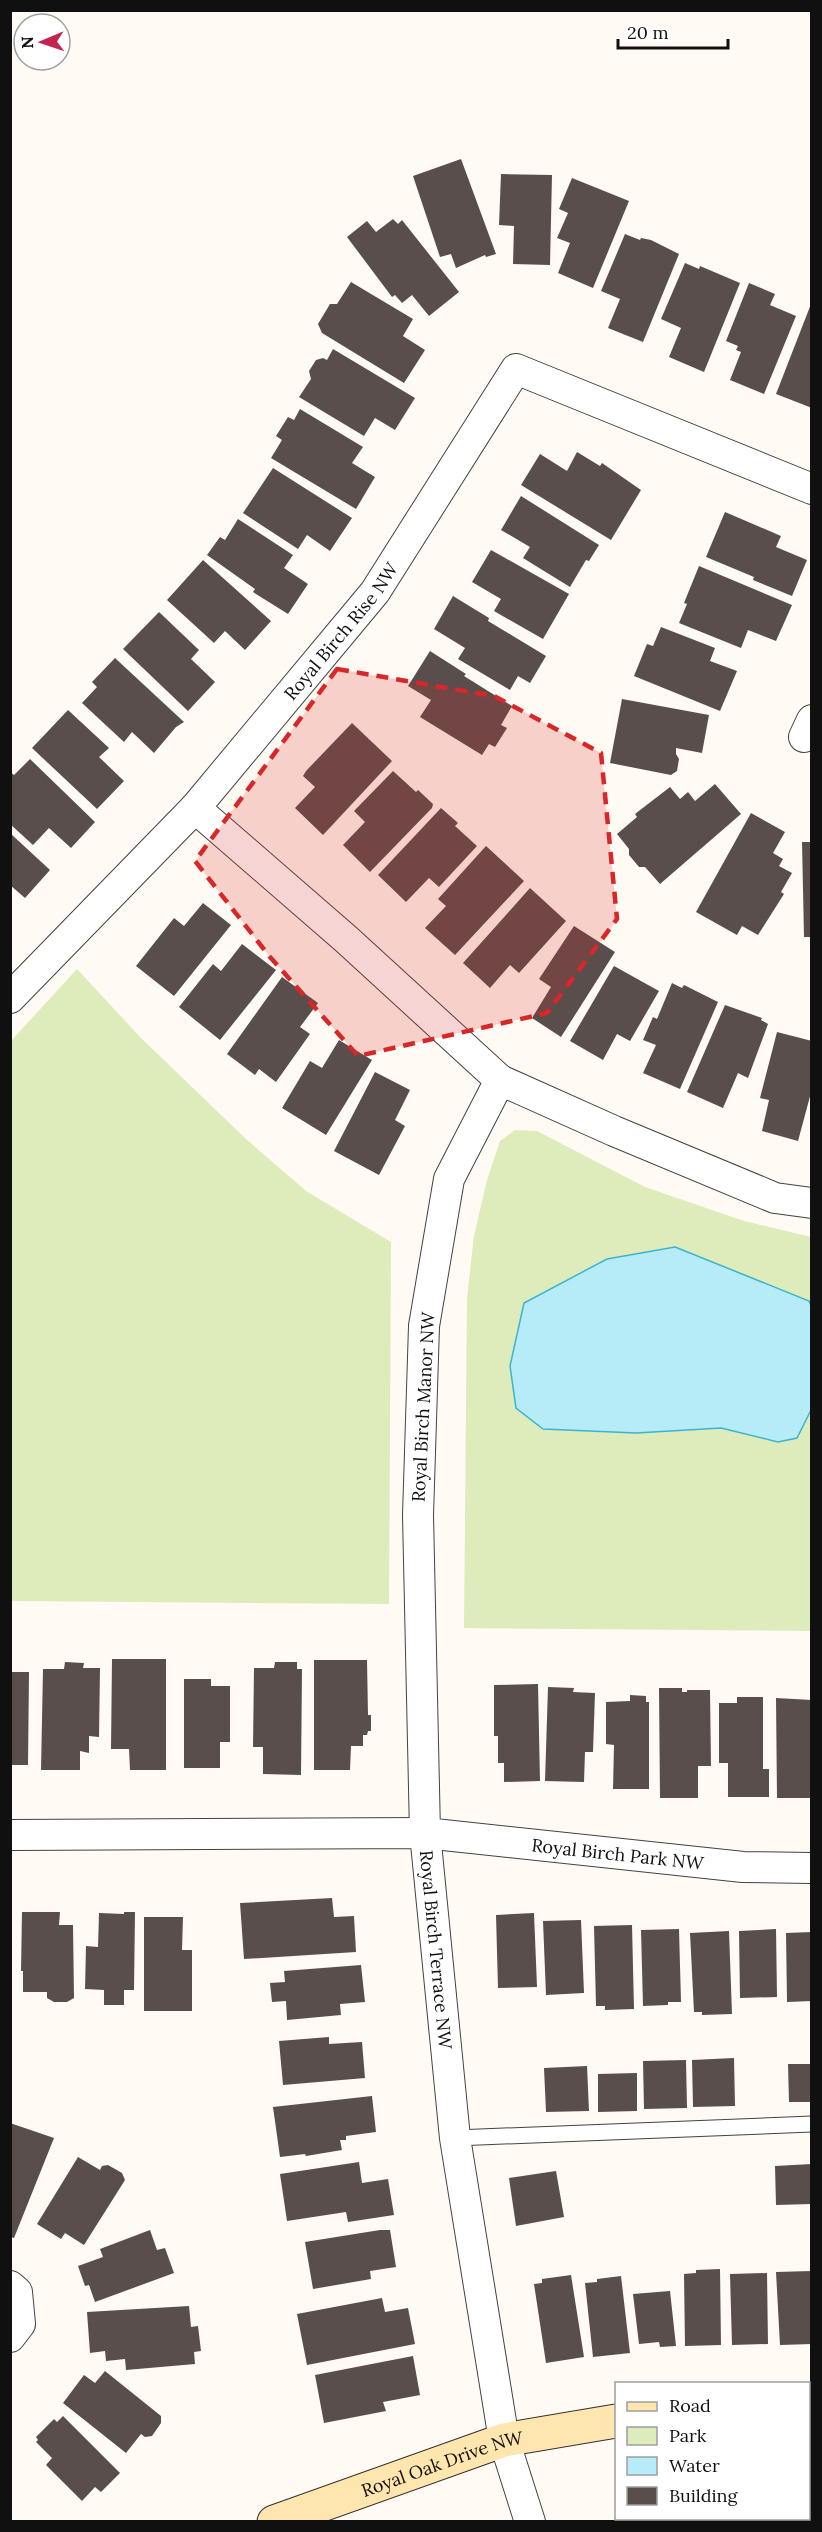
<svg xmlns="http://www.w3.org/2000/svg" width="822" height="2532" viewBox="0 0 822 2532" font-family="Lora,serif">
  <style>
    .green { fill: #deebbb }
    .water { fill: #b6ecf7; stroke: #3cb4d0; stroke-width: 1.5 }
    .building { fill: #594e4c }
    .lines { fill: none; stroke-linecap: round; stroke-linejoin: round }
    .lane-casing { stroke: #434343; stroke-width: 17 }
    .street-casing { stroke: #434343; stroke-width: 32 }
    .secondary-casing { stroke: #323232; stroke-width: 35 }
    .lane { stroke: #fff; stroke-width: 15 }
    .street { stroke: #fff; stroke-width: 30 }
    .secondary { stroke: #ffe5ae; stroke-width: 33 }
    .marked { fill: #d62828; fill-opacity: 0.2; stroke: #d62828; stroke-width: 4.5; stroke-dasharray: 12 8; stroke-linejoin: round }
    .labels { text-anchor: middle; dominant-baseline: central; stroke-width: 6; stroke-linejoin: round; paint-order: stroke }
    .street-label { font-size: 18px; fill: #101010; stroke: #fff }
  </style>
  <rect width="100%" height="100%" fill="#fffaf3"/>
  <!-- green -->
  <g class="green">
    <path d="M77,969L140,1037L246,1139L306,1191L391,1242L389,1604L11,1601V1041Z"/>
    <path d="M515,1130L537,1131L645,1187L744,1221L811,1237V1631L464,1628L467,1298L474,1236L487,1180L500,1141Z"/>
  </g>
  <!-- water -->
  <path class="water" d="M675,1247L809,1301L812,1308L811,1410L797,1438L778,1442L721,1428L636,1433L543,1429L516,1408L510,1366L524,1303L607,1259Z"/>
  <!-- building -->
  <g class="building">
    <path d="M461,159L496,254L486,257L485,255L456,268L451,254L440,257L413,176Z"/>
    <path d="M501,174L552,175L550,265L513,264L514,226L499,225Z"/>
    <path d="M572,178L629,201L593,288L558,273L570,243L557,238L568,213L559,209Z"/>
    <path d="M393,219L398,224L402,220L459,292L429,316L412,295L402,303L395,295L392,297L347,237L367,221L376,232Z"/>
    <path d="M625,234L640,240L641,238L651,240L679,254L643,342L608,328L620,299L601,291Z"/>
    <path d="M685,263L699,269L700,266L740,283L704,372L669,357L681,328L661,319Z"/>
    <path d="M351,282L413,319L403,336L425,350L404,383L322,333L318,324L330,304H337Z"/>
    <path d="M749,283L775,294L770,305L796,316L764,394L730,380L741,352L736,350L738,346L726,341Z"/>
    <path d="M811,304H812V408L776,394Z"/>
    <path d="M333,349L415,398L395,430L375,418L364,436L299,397L311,379L309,371L316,360L323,358L327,360Z"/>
    <path d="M300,409L363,447L352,463L375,477L356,509L271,458L282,440L276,436L288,417L294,420Z"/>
    <path d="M577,452L600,466L602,463L641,490L611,540L521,485L540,454L567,471Z"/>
    <path d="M273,468L352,518L330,551L307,535L298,549L243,513Z"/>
    <path d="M521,496L599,545L589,561L586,560L570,587L523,558L530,547L501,530Z"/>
    <path d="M725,512L781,536L776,547L807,560L792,596L753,580L754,577L706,557Z"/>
    <path d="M238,519L293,555L284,568L308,584L288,614L253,592L255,589L207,555L220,537L225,540Z"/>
    <path d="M491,550L569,594L543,639L494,611L501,599L472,582Z"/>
    <path d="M203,560L271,621L245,650L225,631L214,643L167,600Z"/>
    <path d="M699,566L792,605L776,641L748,630L741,648L679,623L687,604L684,603Z"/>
    <path d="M453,596L489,618L488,621L546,656L530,683L518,676L510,690L458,659L465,648L434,629Z"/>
    <path d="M159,612L199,650L191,659L215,682L188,711L123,649Z"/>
    <path d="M661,627L715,648L710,661L737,671L720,711L634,676L647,644L653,646Z"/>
    <path d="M430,651L466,674L464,676L512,706L501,725L507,728L495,747L489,744L482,755L420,717L431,700L408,686Z"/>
    <path d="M115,658L184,722L176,727L154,753L132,732L124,742L82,703L97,687L92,682Z"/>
    <path d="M622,699L709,715L702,753L676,748V754L679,759L677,771L671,775L610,763Z"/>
    <path d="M68,710L109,748L99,757L124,781L97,809L32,748Z"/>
    <path d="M352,723L392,761L323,835L295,808L315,787L303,776L306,771Z"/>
    <path d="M30,759L95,822L71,848L49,828L33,845L10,824V772L14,775Z"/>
    <path d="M393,771L416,792L418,790L433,804L432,808L370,872L343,845L365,822L354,811Z"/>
    <path d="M715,784L741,814L660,884L645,867H639L629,855V849L617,834L637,817L635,814L670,787L680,799L688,792L695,801Z"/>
    <path d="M441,808L458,823L455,826L477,846L439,887L429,878L406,902L378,875Z"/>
    <path d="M751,813L785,832L773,853L783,859L779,866L792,873L781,892L784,894L758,935L742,926L737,935L696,912Z"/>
    <path d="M10,833L50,870L25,898L10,885Z"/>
    <path d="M802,842H812V937H804Z"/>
    <path d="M486,846L524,881L455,955L425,928L446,906L438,899Z"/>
    <path d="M530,888L566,921L519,973L510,965L490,988L463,963Z"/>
    <path d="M203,903L231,925L174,996L136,966L174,918L184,926Z"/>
    <path d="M574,926L615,952L561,1037L532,1018L551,987L539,979Z"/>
    <path d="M242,944L276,970L220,1040L179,1007L213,964L221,971Z"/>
    <path d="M614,966L659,991L630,1041L617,1034L603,1060L570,1041Z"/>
    <path d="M282,977L318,1003L300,1027L310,1034L276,1082L259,1069L255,1075L227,1054Z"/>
    <path d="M672,983L682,988L684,985L718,1002L680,1089L643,1073L656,1045L643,1040L653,1017L657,1019Z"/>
    <path d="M725,1005L762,1018L761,1020L768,1024L748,1078L738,1073L723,1108L687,1092Z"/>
    <path d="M777,1032L812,1041V1089L798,1141L762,1131L769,1100L760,1098Z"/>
    <path d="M339,1040L372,1060L326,1135L282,1108L310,1061L322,1068Z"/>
    <path d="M375,1072L410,1090L395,1120L405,1126L379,1175L334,1151Z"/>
    <path d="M112,1659H166V1770H130L129,1749H111Z"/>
    <path d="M314,1660H367L368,1715H371V1731H368L367,1735H363V1746H351L350,1770H314Z"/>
    <path d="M65,1662L84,1663L83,1668H100L99,1737L89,1736V1753L80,1751V1770H41L43,1669H64Z"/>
    <path d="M275,1662H297V1669H302L301,1775L263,1774V1747H253L254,1668H274Z"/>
    <path d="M10,1672H29L28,1765H10Z"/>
    <path d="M184,1679H211V1686H230V1742H220V1768H184Z"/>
    <path d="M538,1684L540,1781L504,1782V1763H498V1736H494V1685Z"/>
    <path d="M548,1687L574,1688L573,1692L595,1693L593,1752H585L584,1782L545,1781Z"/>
    <path d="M659,1688H682V1692H687V1690H710L711,1766H698V1798H660Z"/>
    <path d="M630,1695L646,1696V1702H649V1789H613L614,1745L606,1744V1702L630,1701Z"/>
    <path d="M737,1697H763V1769H769V1797H728V1763H719V1703H737Z"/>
    <path d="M776,1698L812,1700V1798H777Z"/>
    <path d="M332,1898L334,1917L354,1916L356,1952L244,1959L240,1903Z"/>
    <path d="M22,1912H60L59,1925H73L74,1998L67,2002H54L47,1998V1992H23V1971H21Z"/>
    <path d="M124,1912H135L134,1990H124V2005H104V1990L85,1989L86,1946L98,1947L99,1913L124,1914Z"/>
    <path d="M534,1913L537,1987L498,1988L496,1915Z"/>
    <path d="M144,1917H183L182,1950H192V2011H144Z"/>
    <path d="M581,1920L584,1993L546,1995L543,1921Z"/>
    <path d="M632,1925L634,2009L605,2010V2006H596L594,1926Z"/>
    <path d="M679,1929L681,2002H668V2005L643,2006L641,1930Z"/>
    <path d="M776,1929L777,1997L740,1998L739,1931Z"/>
    <path d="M729,1931L732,2014L702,2015V2012H694L690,1933Z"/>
    <path d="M812,1932V2001L787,2002L786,1933Z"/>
    <path d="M361,1965L365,2002L340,2004L341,2015L287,2020L286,2001L272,2002L270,1983L285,1982L284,1971Z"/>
    <path d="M329,2037V2044L362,2042L365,2078L283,2085L279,2041Z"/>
    <path d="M734,2058L735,2106L693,2107L692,2060Z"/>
    <path d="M686,2060L687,2108L644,2109L643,2061Z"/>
    <path d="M788,2064H812V2102H789Z"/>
    <path d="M587,2066L589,2111L546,2112L544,2068Z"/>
    <path d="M637,2073V2111L598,2112V2074Z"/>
    <path d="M372,2096L376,2132L346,2136V2140H340L342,2150L306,2156L305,2154L280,2157L273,2107Z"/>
    <path d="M10,2123L54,2138L14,2238L10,2237Z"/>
    <path d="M78,2157L100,2170L102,2166L108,2165L122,2173L125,2180L84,2245L65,2233L61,2239L37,2224Z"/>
    <path d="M359,2162L362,2183L388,2179L394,2215L348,2222L346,2212L287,2221L280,2174Z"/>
    <path d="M812,2164V2204L776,2205L775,2166Z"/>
    <path d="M556,2171L564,2217L516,2226L509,2178Z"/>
    <path d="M150,2230L157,2250L165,2248L174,2273L95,2302L89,2285L85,2286L78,2266L103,2257L100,2249Z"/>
    <path d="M380,2230H390L396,2267L370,2271L371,2279L313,2289L305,2242Z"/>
    <path d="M720,2269L721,2345L685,2346L684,2274L696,2273V2270Z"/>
    <path d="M812,2271V2344L780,2345L776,2272Z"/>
    <path d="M767,2273L768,2344L732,2345L730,2274Z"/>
    <path d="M571,2275L584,2357L546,2363L534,2284L542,2283V2279Z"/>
    <path d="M621,2276L630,2353L593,2357L585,2283L597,2282V2279Z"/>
    <path d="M670,2291L676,2346L660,2347L659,2342L639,2344L633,2294Z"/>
    <path d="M382,2298L385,2312L408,2308L415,2344L307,2365L297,2314Z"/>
    <path d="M189,2306L191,2327L198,2326L201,2351L194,2352L195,2364L126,2370L125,2359L106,2361L105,2351L90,2353L87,2312Z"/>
    <path d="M413,2356L420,2395L383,2402L386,2411L324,2423L315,2375Z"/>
    <path d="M105,2371L161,2416V2423L152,2436L145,2437L141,2434L126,2453L63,2403L84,2375L95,2383Z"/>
    <path d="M63,2416L120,2473L101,2492L95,2487L82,2501L46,2465L52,2458L36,2442L38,2440L36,2437L54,2419L57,2422Z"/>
    <path d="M808,2512H812V2522H787L786,2518H808Z"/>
    <rect x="733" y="2518" width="37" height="4"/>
  </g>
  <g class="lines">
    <defs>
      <path id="lane" d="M455,2138L812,2124"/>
      <g id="street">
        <path d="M804,737L812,720"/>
        <path d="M10,998L195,808"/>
        <path id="s1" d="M500,1080L346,939L195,808L375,592L516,369L812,489"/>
        <path id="s2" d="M812,1203L775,1198L614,1131L500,1080L449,1179L424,1326L418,1515L425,1833L743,1867L812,1868"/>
        <path id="s3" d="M10,1835L425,1833L455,2138L504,2440L530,2522"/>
        <path d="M10,2286L17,2292L20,2324L10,2337"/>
      </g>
      <g id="secondary">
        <path d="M808,2409H812"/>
        <path id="s4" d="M274,2522L504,2440L616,2421"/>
      </g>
    </defs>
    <!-- lane casing -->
    <use href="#lane" class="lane-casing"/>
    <!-- street casing -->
    <use href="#street" class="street-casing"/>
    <!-- secondary casing -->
    <use href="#secondary" class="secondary-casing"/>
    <!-- lane -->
    <use href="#lane" class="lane"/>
    <!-- street -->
    <use href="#street" class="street"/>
    <!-- secondary -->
    <use href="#secondary" class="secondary"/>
  </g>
  <!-- marked area -->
  <path class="marked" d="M337,669L494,696L601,753L617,919L547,1013L358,1056L270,957L195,861Z"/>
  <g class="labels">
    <!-- street labels -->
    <g class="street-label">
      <text stroke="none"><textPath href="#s1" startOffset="638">Royal Birch Rise NW</textPath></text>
      <text transform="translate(423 1407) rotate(-87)">Royal Birch Manor NW</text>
      <text stroke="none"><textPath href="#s2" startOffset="1298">Royal Birch Park NW</textPath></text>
      <text stroke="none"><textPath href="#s3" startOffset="532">Royal Birch Terrace NW</textPath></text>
      <text stroke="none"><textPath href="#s4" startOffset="178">Royal Oak Drive NW</textPath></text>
    </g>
  </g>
  <!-- border -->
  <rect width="822" height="2532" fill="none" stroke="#101010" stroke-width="24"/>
  <!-- legend -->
  <rect x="615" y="2382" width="195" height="138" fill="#ffffff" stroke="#9f9f9f" stroke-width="1.5"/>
  <rect x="627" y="2402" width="30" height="9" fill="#ffe5ae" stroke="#9f9f9f" stroke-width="1.5"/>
  <text x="669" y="2412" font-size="18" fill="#101010">Road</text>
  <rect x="627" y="2427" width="30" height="18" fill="#deebbb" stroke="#9f9f9f" stroke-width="1.5"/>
  <text x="669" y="2442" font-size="18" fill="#101010">Park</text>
  <rect x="627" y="2457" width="30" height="18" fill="#b6ecf7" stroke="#9f9f9f" stroke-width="1.5"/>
  <text x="669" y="2472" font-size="18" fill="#101010">Water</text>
  <rect x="627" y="2487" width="30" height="18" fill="#594e4c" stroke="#9f9f9f" stroke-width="1.5"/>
  <text x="669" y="2502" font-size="18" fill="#101010">Building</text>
  <!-- north arrow -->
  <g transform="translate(42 42) rotate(268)"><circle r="28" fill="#ffffff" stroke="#9f9f9f" stroke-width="1.5"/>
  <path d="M0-4.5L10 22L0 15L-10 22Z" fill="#c3244d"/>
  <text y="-9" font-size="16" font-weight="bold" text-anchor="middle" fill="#101010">N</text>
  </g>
  <!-- scale -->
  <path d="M618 39v9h110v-9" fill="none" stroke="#101010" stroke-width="3"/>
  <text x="627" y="39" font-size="18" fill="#101010" stroke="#ffffff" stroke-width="4.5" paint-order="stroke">20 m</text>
</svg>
